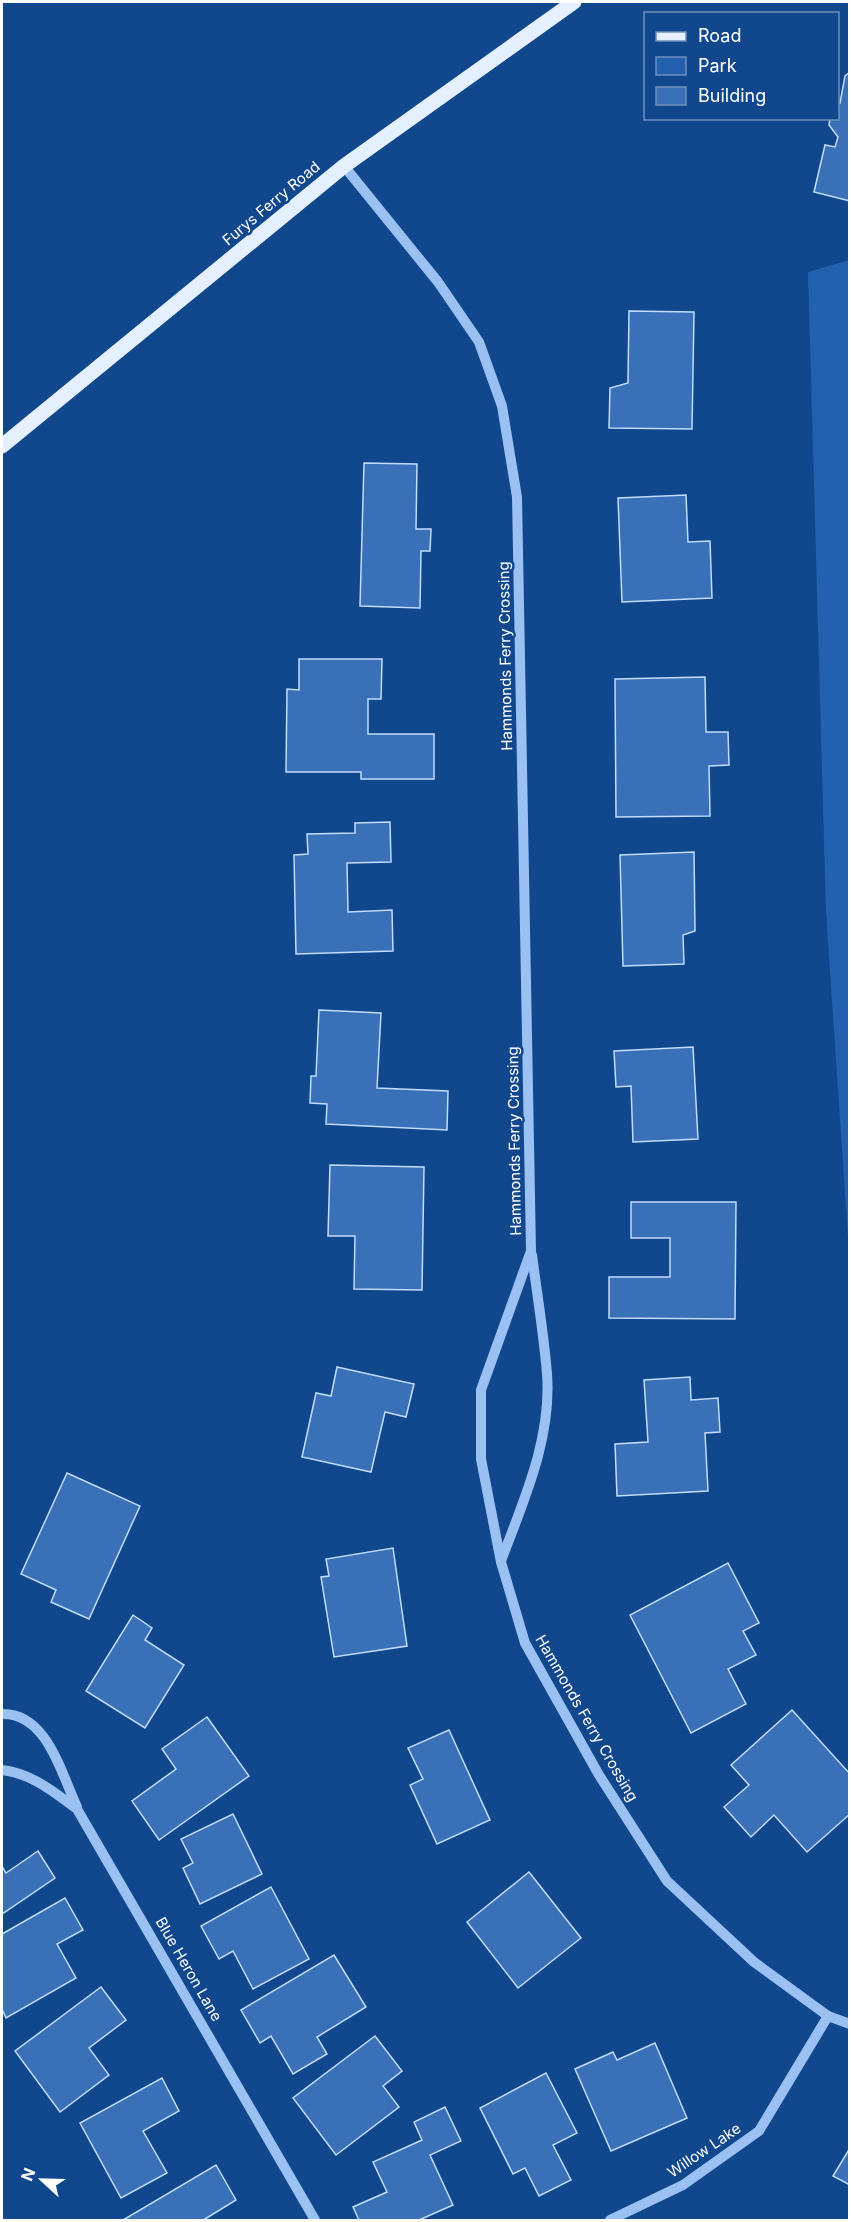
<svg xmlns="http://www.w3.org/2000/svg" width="851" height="2222" viewBox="0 0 851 2222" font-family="Inter,sans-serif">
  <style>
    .green { fill: #2360ad }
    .building { fill: #3a70b7; stroke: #c1dcfd; stroke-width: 1.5 }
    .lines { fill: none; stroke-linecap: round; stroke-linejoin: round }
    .minor { stroke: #9ac1f2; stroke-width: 10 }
    .major { stroke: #e4efff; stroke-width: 15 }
    .labels { text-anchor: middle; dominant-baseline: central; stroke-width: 5; stroke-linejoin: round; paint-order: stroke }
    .street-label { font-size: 15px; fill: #fff; stroke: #11478d }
  </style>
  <rect width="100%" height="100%" fill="#11478d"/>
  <!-- green -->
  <path class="green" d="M849,260H850L849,1252L826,912L808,272Z"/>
  <!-- building -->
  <g class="building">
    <path d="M850,72V201L814,192L825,145L835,147L838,137L829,125L830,118H838V102L840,103L845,76Z"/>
    <path d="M629,311L694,312L692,429L609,428L610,388L628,383Z"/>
    <path d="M364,463L417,464L416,529H431L430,551H421L420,608L360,606Z"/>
    <path d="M686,495L688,542L710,541L712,598L622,602L618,498Z"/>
    <path d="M299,659H382L381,699H368V734H434V779H361V772H286L287,689L299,690Z"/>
    <path d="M705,677L706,732H728L729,765L709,766L710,816L616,817L615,679Z"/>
    <path d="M390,822L391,862L347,863L348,912L392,910L393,951L296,954L294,855L308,854L307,834L355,833V823Z"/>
    <path d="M694,852L695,931L683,935L684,964L623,966L620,855Z"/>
    <path d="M319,1010L381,1013L377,1088L448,1091L447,1130L326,1124L327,1104L310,1103L311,1076H316Z"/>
    <path d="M693,1047L698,1139L633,1142L631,1086L616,1087L614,1051Z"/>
    <path d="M330,1165L424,1167L422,1290L354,1289L355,1236H328Z"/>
    <path d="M631,1202H736L735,1319L609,1318V1277H670V1238H631Z"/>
    <path d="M337,1367L414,1384L406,1417L385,1412L371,1472L302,1457L316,1393L331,1396Z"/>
    <path d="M690,1377L691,1400L718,1398L720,1432L705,1433L708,1491L617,1496L615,1444L648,1442L644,1380Z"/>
    <path d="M67,1473L140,1506L89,1619L51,1602L56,1590L21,1574Z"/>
    <path d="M393,1548L407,1646L334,1657L321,1577L329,1576L326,1559Z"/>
    <path d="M728,1563L759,1623L743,1631L756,1655L728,1669L746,1704L691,1733L630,1615Z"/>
    <path d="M133,1615L152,1628L145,1640L184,1665L145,1728L86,1691Z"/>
    <path d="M792,1710L850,1774V1814L807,1852L774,1815L751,1837L724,1807L749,1785L731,1765Z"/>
    <path d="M207,1717L249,1776L159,1840L132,1801L176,1769L162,1749Z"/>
    <path d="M449,1730L490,1820L437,1844L410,1785L423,1779L408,1748Z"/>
    <path d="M233,1814L262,1874L200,1904L183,1868L193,1863L181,1839Z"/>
    <path d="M38,1851L55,1878L2,1914V1866L6,1873Z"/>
    <path d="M529,1872L581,1938L518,1988L467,1922Z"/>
    <path d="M271,1887L309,1959L253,1989L233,1951L219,1959L201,1926Z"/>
    <path d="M65,1898L83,1930L57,1944L76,1978L6,2018L2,2009V1934Z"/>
    <path d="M334,1955L366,2007L317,2037L327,2054L293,2074L271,2036L260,2043L241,2010Z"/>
    <path d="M101,1987L126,2020L89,2048L109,2075L60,2112L15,2051Z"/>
    <path d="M375,2036L402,2071L383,2086L399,2107L336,2155L293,2098Z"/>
    <path d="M655,2043L687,2118L611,2151L575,2069L613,2052L617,2060Z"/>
    <path d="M546,2073L577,2133L553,2145L571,2180L539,2196L525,2168L513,2174L480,2108Z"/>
    <path d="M162,2078L179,2111L143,2131L167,2173L121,2198L80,2123Z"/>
    <path d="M445,2107L461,2141L430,2155L453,2205L419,2220H359L353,2207L387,2192L373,2162L422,2140L414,2122Z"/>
    <path d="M850,2148V2185L833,2176Z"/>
    <path d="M216,2165L236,2200L205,2219L206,2220H123Z"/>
  </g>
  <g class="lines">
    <!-- minor -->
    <g class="minor">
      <path d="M344,166L438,282L479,342L502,406L517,497L531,1251L481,1390V1459L501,1562L525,1643L599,1775L667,1881L754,1962L828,2016L850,2024"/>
      <path d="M501,1561C523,1502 552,1439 547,1374C544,1335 537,1294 532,1255"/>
      <path d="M2,1714C47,1713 61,1773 77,1807"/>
      <path d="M2,1770C31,1773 54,1792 77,1809L315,2220"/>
      <path d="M610,2220L683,2185L759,2131L828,2016"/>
    </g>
    <!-- major -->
    <path class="major" d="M2,446L344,166L574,2"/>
  </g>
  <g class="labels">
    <!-- street labels -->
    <g class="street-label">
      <text transform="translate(271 203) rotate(-40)">Furys Ferry Road</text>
      <text transform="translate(505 656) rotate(-91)">Hammonds Ferry Crossing</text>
      <text transform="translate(514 1141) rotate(-91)">Hammonds Ferry Crossing</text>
      <text transform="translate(587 1718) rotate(60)">Hammonds Ferry Crossing</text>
      <text transform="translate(189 1969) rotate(60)">Blue Heron Lane</text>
      <text transform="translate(704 2150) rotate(-34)">Willow Lake</text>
    </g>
  </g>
  <!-- border -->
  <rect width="851" height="2222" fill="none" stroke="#ffffff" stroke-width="6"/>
  <!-- legend -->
  <rect x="644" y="12" width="195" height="108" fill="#11478d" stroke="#7091bb" stroke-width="1.5"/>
  <rect x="656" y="32" width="30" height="9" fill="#e4efff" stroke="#7091bb" stroke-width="1.5"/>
  <text x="698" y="42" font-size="18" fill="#ffffff">Road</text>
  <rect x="656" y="57" width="30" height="18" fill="#2360ad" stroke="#7091bb" stroke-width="1.5"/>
  <text x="698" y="72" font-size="18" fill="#ffffff">Park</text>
  <rect x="656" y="87" width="30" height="18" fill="#3a70b7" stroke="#7091bb" stroke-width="1.5"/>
  <text x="698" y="102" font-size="18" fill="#ffffff">Building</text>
  <!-- north arrow -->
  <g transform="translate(42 2180) rotate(292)" stroke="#11478d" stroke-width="4.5" paint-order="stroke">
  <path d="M0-4.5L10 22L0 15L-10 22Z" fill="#ffffff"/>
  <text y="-9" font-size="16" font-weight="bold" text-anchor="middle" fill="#ffffff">N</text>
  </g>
</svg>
